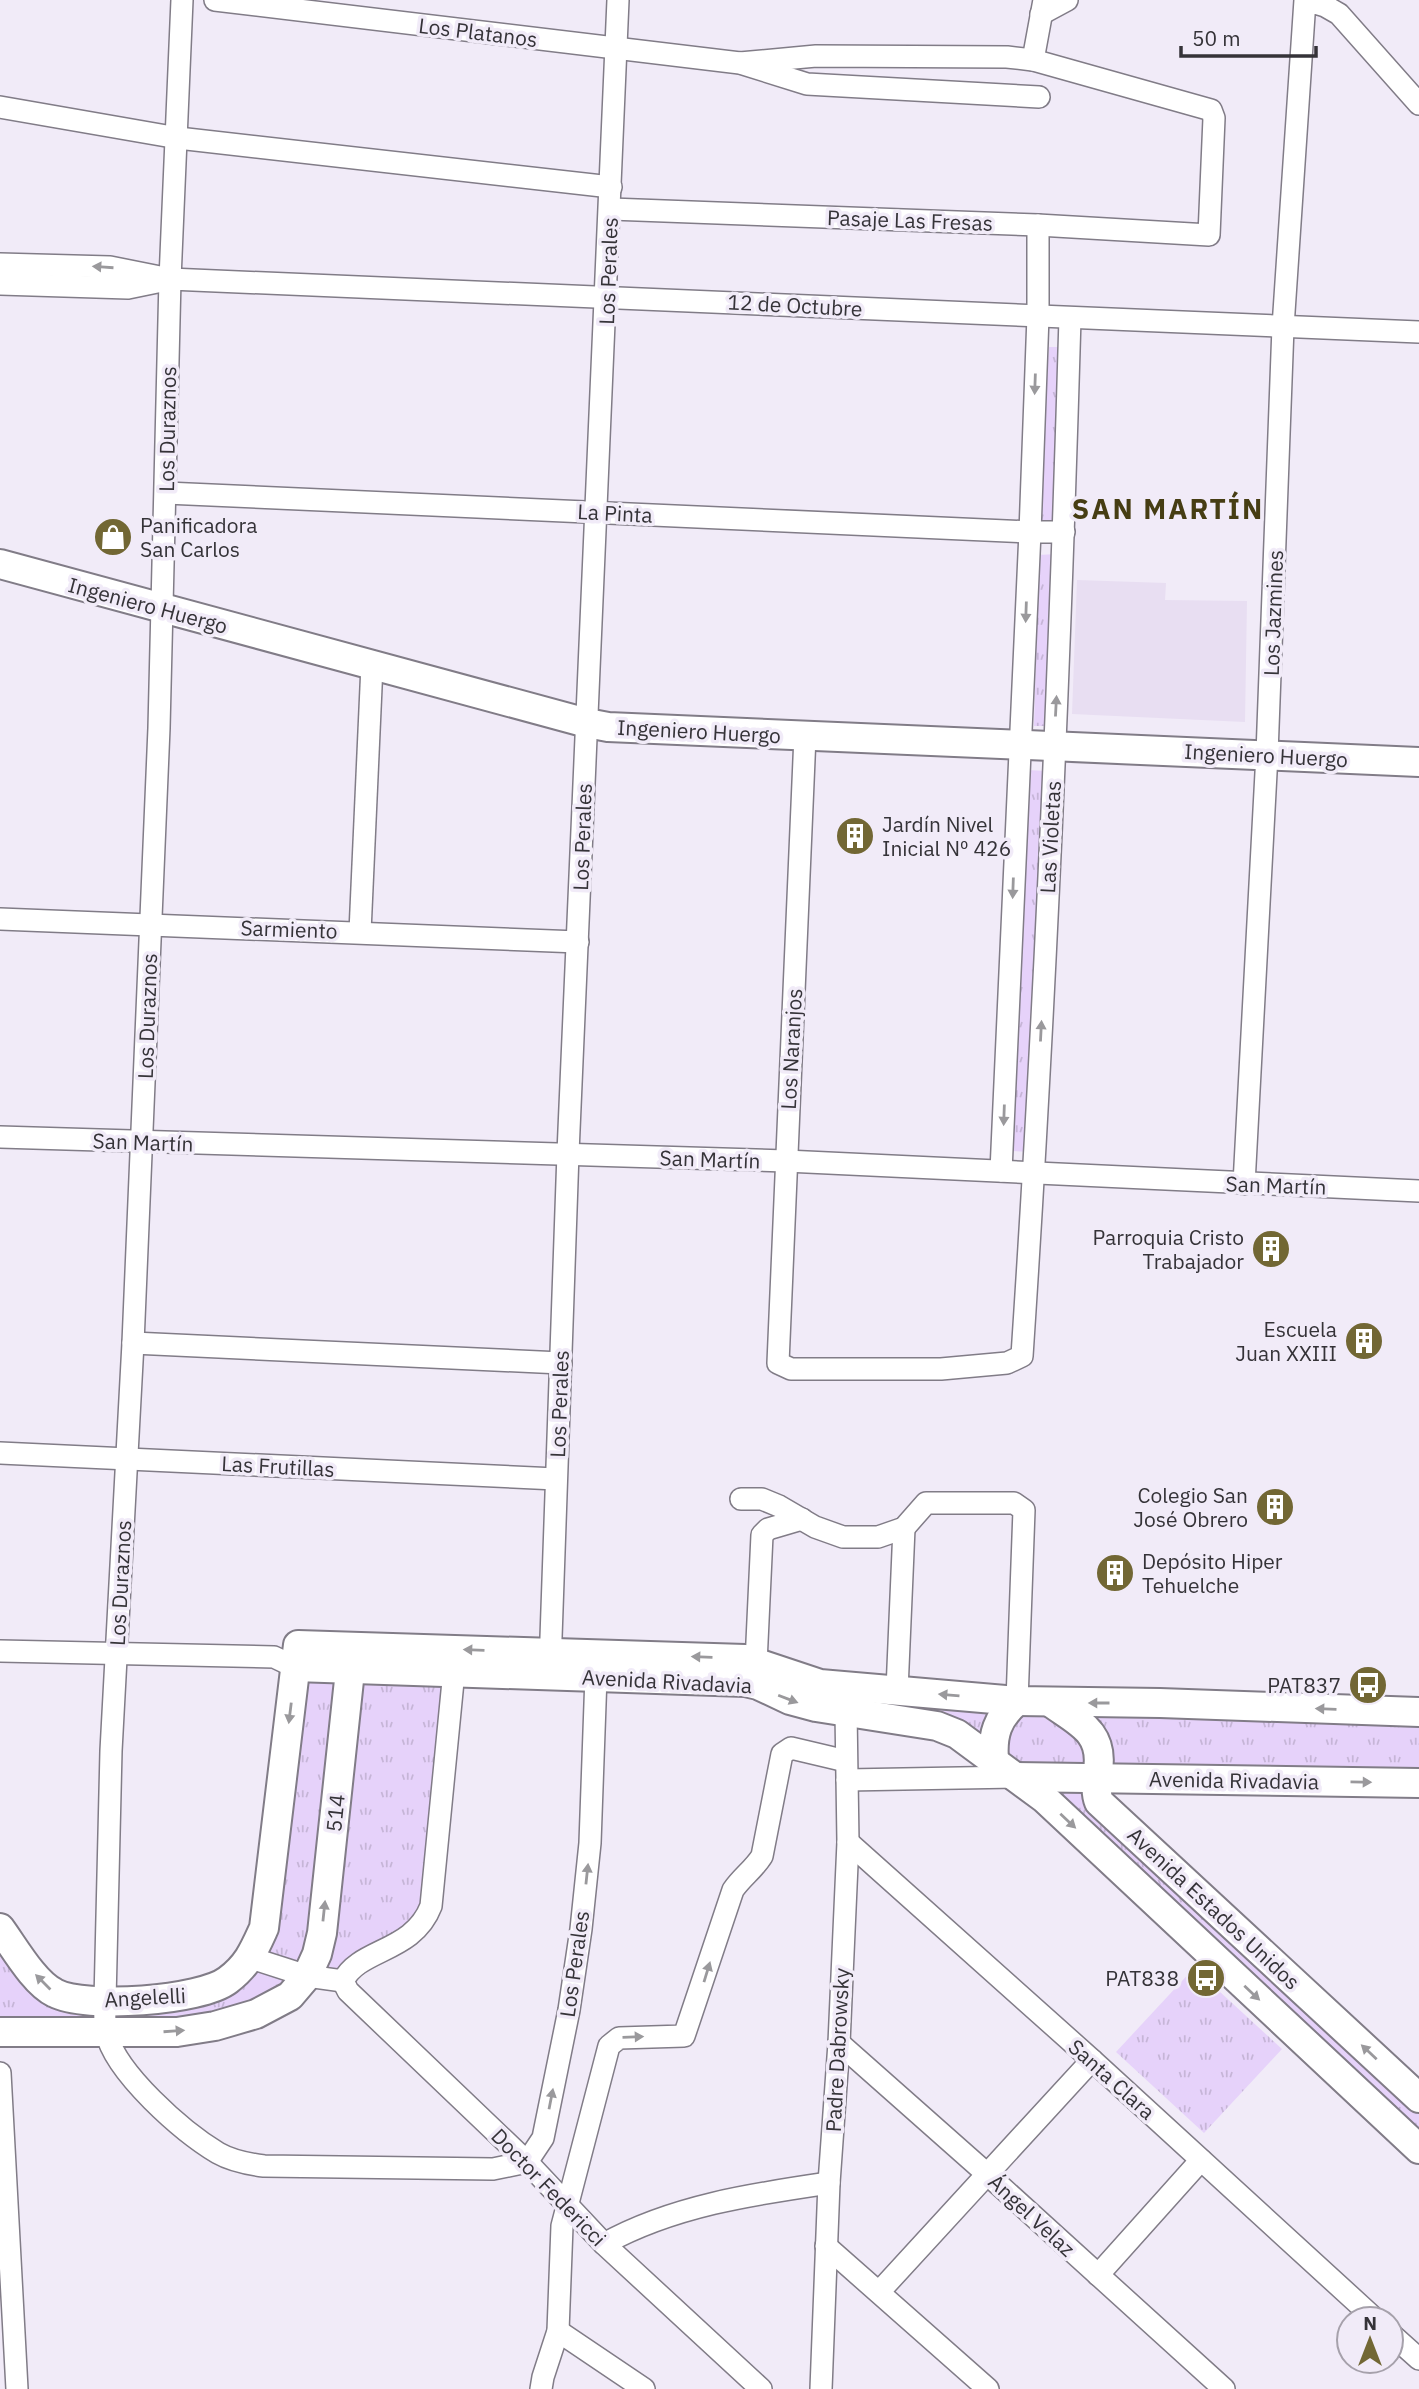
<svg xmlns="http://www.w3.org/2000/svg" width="1419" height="2389" viewBox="0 0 1419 2389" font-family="'IBM Plex Sans',sans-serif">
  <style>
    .built { fill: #e8def2 }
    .grass { fill: url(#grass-tufts) }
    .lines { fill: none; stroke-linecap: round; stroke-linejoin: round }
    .minor-casing { stroke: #817c87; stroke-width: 24 }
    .major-casing { stroke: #817c87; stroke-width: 32 }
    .minor { stroke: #fff; stroke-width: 21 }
    .major { stroke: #fff; stroke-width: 28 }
    .oneway { fill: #9a999c }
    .labels { text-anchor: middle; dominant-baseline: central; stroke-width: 7; stroke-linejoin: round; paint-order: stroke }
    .street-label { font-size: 21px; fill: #353338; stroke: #f1ebf8 }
    .poi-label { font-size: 21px; fill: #353338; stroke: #f1ebf8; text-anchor: end }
    .district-label { font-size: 28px; font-weight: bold; letter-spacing: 2px; fill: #463d13; stroke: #f1ebf8 }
  </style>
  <defs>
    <pattern id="grass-tufts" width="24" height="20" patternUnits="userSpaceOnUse" patternTransform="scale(1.75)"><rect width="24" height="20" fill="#e6d2fa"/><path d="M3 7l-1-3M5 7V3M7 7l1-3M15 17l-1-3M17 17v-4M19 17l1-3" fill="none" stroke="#c6b5d7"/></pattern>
  </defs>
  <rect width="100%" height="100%" fill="#f1ebf8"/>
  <!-- built -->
  <path class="built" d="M1077,580L1166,583L1165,600L1247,601L1245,722L1072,714Z"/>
  <!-- grass -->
  <g class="grass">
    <path d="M1049,347H1064L1057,525L1038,524Z"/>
    <path d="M1056,554L1049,726H1034L1039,555Z"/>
    <path d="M1026,770L1047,771L1031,1152L1012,1151Z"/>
    <path d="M298,1645L820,1684L1419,1712V1783L1098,1777L1096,1794L1419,2098V2149L957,1734L758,1685L454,1671L431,1906L347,1972L307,1977L256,2014L0,2032V1928L39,1980L164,1999L251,1958Z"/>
    <path d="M1194,1968L1282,2049L1204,2133L1116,2052Z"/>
  </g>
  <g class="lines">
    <defs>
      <g id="minor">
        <path d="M182,0L170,279L159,728L133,1343L111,1751L105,2000C105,2010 104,2023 106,2032C115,2073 183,2132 218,2153C232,2161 248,2164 264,2166L493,2169L527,2162L543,2138L569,2010L581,1929L590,1843L596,1676"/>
        <path d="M215,0L740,63L807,84L1039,97"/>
        <path d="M1041,14L1067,0"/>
        <path d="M1033,60L1044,0"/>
        <path d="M0,107L178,138L611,187"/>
        <path d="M611,209L1038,225L1209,235L1214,118L1211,110L1033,60L1007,57L816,56L740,63"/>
        <path d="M0,264L110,267L170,279L1419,332"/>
        <path d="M0,284L128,288L162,281"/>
        <path d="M166,493L1030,532H1064"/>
        <path d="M805,736L778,1363L791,1369H941L1007,1363L1022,1356C1045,1010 1060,664 1070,318"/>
        <path d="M0,919L578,942"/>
        <path d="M360,932L372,665"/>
        <path d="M0,1137L786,1161L1419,1191"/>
        <path d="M1001,1171L1030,532L1038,316V225"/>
        <path d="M1244,1184L1267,754L1283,327L1305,0L1325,6L1339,14L1419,104"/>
        <path d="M133,1343L561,1363"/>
        <path d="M0,1453L556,1479"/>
        <path d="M741,1499H762L779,1506L815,1527L843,1537H878L904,1528L926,1503H1014L1024,1510L1017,1701"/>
        <path d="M0,1651L274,1657L295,1667"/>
        <path d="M756,1663L762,1535L768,1529L802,1519"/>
        <path d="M550,1666L568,1153L618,0"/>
        <path d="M897,1690L904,1528"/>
        <path d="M847,1780L1016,1777"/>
        <path d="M848,1842L1092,2060L1375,2319"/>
        <path d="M251,1958L307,1976L343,1981"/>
        <path d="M343,1981L348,1991L527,2162L604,2244L761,2389"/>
        <path d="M343,1981C359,1948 413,1953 431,1906L454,1671"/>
        <path d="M839,2043L987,2174L1224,2389"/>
        <path d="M0,2073L17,2389"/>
        <path d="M604,2244C672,2206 753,2194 829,2183"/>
        <path d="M826,2246L988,2389"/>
        <path d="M1098,2275L1201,2160"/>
        <path d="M879,2292L1092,2060"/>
        <path d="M558,2331L644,2389"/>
        <path d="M1391,2334L1419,2359"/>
        <path d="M541,2389L543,2377L558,2331L562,2226L609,2046L619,2038L684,2036L733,1890C742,1877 754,1869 762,1856L782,1754L791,1748L846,1761"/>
        <path d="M821,2389L829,2183L839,2043L848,1842L846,1712"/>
      </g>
      <g id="major">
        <path d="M0,564L587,723L608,727L1419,762"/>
        <path d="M295,1667L745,1682L758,1685L790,1700L816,1707L937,1726L957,1734L1045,1799L1419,2149"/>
        <path d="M1050,1702C1077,1722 1104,1731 1098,1770C1097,1781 1095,1792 1099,1802L1419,2098"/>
        <path d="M994,1760C992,1735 997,1718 1017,1701"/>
        <path d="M1016,1777L1419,1783"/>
        <path d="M0,1928C14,1947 34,1983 55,1993C85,2009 201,2001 228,1980C248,1965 254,1950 264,1928L298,1645L745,1659L820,1684L1017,1701L1160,1703L1419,1712"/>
        <path d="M0,2032H177L215,2026L256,2014L290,1996L307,1976L317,1954L322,1933L352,1652"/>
      </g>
    </defs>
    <!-- minor casing -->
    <use href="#minor" class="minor-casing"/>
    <!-- major casing -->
    <use href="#major" class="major-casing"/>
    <!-- minor -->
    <use href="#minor" class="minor"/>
    <!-- major -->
    <use href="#major" class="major"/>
  </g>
  <!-- one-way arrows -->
  <defs><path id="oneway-solid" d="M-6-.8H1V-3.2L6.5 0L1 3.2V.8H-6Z" transform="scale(1.75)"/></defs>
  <g class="oneway">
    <use href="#oneway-solid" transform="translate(103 267) rotate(-176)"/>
    <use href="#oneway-solid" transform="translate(1035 384) rotate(92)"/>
    <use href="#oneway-solid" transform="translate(1026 612) rotate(92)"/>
    <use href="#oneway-solid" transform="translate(1056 706) rotate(-87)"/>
    <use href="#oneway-solid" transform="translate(1013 888) rotate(92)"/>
    <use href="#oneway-solid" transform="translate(1041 1031) rotate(-87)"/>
    <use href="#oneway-solid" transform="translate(1004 1115) rotate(92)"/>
    <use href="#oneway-solid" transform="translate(474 1650) rotate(-178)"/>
    <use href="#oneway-solid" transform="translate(702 1657) rotate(-178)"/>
    <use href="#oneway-solid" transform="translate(949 1695) rotate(-175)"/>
    <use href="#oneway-solid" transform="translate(788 1699) rotate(21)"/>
    <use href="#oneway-solid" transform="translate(1099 1703) rotate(-180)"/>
    <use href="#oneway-solid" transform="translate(1326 1709) rotate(-178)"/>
    <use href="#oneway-solid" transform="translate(290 1713) rotate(97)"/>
    <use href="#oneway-solid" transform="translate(1361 1782) rotate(1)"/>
    <use href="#oneway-solid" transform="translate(1068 1821) rotate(43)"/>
    <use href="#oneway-solid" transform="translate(587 1874) rotate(-84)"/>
    <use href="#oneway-solid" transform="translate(324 1911) rotate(-84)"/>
    <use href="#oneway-solid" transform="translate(707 1972) rotate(-73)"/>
    <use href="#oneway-solid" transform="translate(43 1982) rotate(-135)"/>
    <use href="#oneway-solid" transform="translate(1252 1993) rotate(43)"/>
    <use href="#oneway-solid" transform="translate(174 2031) rotate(-4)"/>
    <use href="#oneway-solid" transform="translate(633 2037) rotate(-2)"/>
    <use href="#oneway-solid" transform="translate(1369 2052) rotate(-137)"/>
    <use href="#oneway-solid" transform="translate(551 2099) rotate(-79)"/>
  </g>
  <!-- icons -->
  <defs>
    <symbol id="shop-disc" viewBox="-11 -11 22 22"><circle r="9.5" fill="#726734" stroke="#f1ebf8"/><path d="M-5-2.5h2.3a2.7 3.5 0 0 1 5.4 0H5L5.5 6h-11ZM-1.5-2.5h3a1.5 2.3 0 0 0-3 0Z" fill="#fff"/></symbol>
    <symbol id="building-disc" viewBox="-11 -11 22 22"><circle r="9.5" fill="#726734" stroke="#f1ebf8"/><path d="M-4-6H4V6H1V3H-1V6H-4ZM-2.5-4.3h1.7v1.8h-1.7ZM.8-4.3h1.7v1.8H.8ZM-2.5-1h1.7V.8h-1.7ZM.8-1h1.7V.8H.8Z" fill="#fff"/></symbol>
    <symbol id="bus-disc" viewBox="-11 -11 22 22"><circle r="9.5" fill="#726734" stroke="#f1ebf8"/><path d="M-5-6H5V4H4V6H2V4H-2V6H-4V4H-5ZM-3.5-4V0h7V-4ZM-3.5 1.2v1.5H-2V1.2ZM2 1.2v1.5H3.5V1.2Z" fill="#fff"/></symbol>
  </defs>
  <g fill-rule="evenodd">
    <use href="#shop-disc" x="91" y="515" width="44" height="44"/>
    <use href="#building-disc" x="833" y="814" width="44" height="44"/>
    <use href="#building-disc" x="1249" y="1227" width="44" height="44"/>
    <use href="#building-disc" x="1342" y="1319" width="44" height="44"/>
    <use href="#building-disc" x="1253" y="1485" width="44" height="44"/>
    <use href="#building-disc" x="1093" y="1551" width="44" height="44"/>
    <use href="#bus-disc" x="1346" y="1663" width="44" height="44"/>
    <use href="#bus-disc" x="1184" y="1956" width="44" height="44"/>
  </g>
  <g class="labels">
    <!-- street labels -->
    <g class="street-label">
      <text transform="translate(478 32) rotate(7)">Los Platanos</text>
      <text transform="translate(910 220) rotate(2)">Pasaje Las Fresas</text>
      <text transform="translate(608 271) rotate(-88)">Los Perales</text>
      <text transform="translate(795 305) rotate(3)">12 de Octubre</text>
      <text transform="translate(167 429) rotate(-89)">Los Duraznos</text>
      <text transform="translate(615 513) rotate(3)">La Pinta</text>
      <text transform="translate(148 605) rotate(15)">Ingeniero Huergo</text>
      <text transform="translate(1273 613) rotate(-88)">Los Jazmines</text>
      <text transform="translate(699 731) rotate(3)">Ingeniero Huergo</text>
      <text transform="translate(1266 755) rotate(3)">Ingeniero Huergo</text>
      <text transform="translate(582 837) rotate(-88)">Los Perales</text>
      <text transform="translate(1050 837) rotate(-87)">Las Violetas</text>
      <text transform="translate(289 929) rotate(2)">Sarmiento</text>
      <text transform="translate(147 1016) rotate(-88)">Los Duraznos</text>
      <text transform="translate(791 1049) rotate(-87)">Los Naranjos</text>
      <text transform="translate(143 1142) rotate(2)">San Martín</text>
      <text transform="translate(710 1159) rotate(2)">San Martín</text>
      <text transform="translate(1276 1185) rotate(2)">San Martín</text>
      <text transform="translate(559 1404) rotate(-88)">Los Perales</text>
      <text transform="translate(278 1466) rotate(3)">Las Frutillas</text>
      <text transform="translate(120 1583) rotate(-87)">Los Duraznos</text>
      <text transform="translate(667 1681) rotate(3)">Avenida Rivadavia</text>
      <text transform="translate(1234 1780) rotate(1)">Avenida Rivadavia</text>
      <text transform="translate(335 1813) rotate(-84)">514</text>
      <text transform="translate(1214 1908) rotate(43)">Avenida Estados Unidos</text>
      <text transform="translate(574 1964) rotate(-82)">Los Perales</text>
      <text transform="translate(145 1997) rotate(-3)">Angelelli</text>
      <text transform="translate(837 2050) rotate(-87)">Padre Dabrowsky</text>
      <text transform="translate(1112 2079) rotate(42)">Santa Clara</text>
      <text transform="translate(549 2187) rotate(46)">Doctor Federicci</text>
      <text transform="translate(1032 2215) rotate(43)">Ángel Velaz</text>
    </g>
    <!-- poi labels -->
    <g class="poi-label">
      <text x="140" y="525" text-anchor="start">Panificadora<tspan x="140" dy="24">San Carlos</tspan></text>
      <text x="882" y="824" text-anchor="start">Jardín Nivel<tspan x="882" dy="24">Inicial Nº 426</tspan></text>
      <text x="1244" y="1237">Parroquia Cristo<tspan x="1244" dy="24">Trabajador</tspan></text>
      <text x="1337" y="1329">Escuela<tspan x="1337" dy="24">Juan XXIII</tspan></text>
      <text x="1248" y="1495">Colegio San<tspan x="1248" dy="24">José Obrero</tspan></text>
      <text x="1142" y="1561" text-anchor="start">Depósito Hiper<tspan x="1142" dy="24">Tehuelche</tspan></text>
      <text x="1341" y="1685">PAT837</text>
      <text x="1179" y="1978">PAT838</text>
    </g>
    <!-- district labels -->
    <g class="district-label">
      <text x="1168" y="508">SAN MARTÍN</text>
    </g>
  </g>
  <!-- north arrow -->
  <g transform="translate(1370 2340)"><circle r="33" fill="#f1ebf8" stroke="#a6a1ab" stroke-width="2"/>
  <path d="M0-5L12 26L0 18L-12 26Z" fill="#726734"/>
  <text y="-10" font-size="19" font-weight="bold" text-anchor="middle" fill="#353338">N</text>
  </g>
  <!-- scale -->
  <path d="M1181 46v10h135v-10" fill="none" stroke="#353338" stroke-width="3.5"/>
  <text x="1192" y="46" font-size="21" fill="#353338" stroke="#f1ebf8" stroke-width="5" paint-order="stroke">50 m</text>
</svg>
